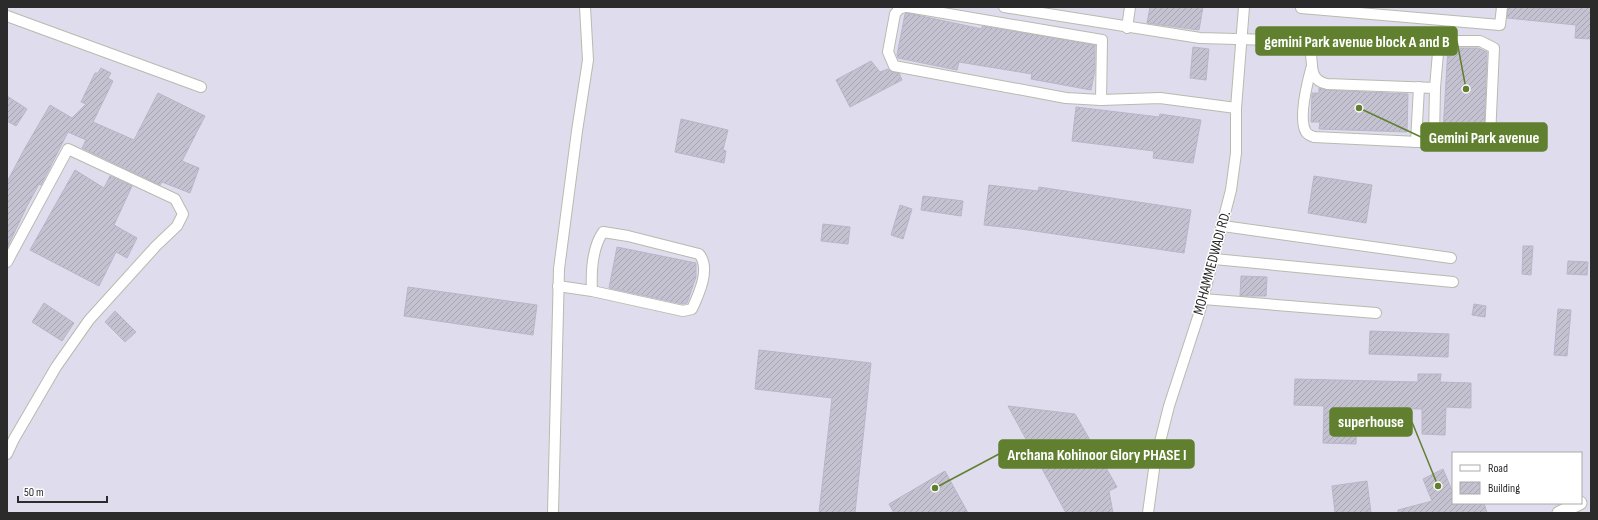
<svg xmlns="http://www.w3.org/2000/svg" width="1598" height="520" viewBox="0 0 1598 520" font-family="'Sofia Sans Condensed',sans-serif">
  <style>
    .building { fill: url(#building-hatch); stroke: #bab5ca }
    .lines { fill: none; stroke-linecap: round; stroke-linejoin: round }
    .minor-casing { stroke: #b6bcac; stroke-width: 12 }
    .tertiary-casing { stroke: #b6bcac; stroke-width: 15 }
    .minor { stroke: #fff; stroke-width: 10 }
    .tertiary { stroke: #fff; stroke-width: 13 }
    .labels { text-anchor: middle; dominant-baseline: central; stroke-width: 3; stroke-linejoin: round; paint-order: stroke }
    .street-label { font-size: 15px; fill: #2b2b2b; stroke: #fff }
    .leader { fill: none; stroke: #608030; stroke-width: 1.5 }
    .callout-dot { fill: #608030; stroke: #fff; stroke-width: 1.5 }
    .callout { fill: #608030; stroke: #608030; stroke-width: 1.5 }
    .callout-label { font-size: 16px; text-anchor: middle; font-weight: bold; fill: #fff }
  </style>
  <defs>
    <pattern id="building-hatch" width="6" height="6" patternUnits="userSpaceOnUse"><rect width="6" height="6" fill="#c4c1d0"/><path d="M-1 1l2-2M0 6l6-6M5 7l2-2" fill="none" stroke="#a9a6b3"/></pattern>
  </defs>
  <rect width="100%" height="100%" fill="#dfdcee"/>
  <!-- building -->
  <g class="building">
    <path d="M1150,7H1203L1199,30L1147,23Z"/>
    <path d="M1508,7L1577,9V7H1591V39L1575,38L1576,25L1507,18Z"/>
    <path d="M907,13L982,29V26L1095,45V70L1091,90L1031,79L1032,74L959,62L957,70L898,58L897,55L905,14Z"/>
    <path d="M1193,47L1209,49L1206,80L1190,78Z"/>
    <path d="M1448,48H1478L1487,52L1484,133L1443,131Z"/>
    <path d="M871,61L880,72L888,69L892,72L899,73L902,80L850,107L836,80Z"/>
    <path d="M101,68L111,73L108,78L113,81L93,122L134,140L158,93L205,116L182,161L199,168L190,193L162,182L160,185L82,148L86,140L68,132L41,185L39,184L27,206L7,248V182L25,148L50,105L72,118L86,104L81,102L95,73H98Z"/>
    <path d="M1319,88L1327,90L1408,94L1407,132L1319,129L1320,122H1311L1312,93H1319Z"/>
    <path d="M7,96L27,109L16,126L7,121Z"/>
    <path d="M1076,107L1159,117L1160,114L1201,120L1193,163L1153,158L1154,151L1072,141Z"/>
    <path d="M681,119L728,130L723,150L726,151L724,163L675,152Z"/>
    <path d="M75,170L104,188L110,176L132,186L114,225L137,238L127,258L116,252L99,286L30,250Z"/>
    <path d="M1314,176L1372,185L1366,223L1308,213Z"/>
    <path d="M989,185L1038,191L1039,187L1191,210L1184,253L1021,229L984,225Z"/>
    <path d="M923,196L963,201L961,216L921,210Z"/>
    <path d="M900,205L912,209L903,239L891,235Z"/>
    <path d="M823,224L850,227L848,244L821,241Z"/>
    <path d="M1523,246H1533L1531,275L1522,274Z"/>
    <path d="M617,247L696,263V277L687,303L683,304L609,288Z"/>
    <path d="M1568,261L1588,262L1587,275L1567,274Z"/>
    <path d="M1241,276L1267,277L1266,296H1240Z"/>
    <path d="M408,287L537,305L533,335L404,316Z"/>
    <path d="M44,303L74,323L62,341L32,322Z"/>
    <path d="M1474,304L1486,306L1485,317L1472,315Z"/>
    <path d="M1558,309L1571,310L1567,356L1554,355Z"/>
    <path d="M115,311L136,332L125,342L105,322Z"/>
    <path d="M1370,331L1449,334L1448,357L1369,354Z"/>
    <path d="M759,350L871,363L855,513H819L832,398L755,389Z"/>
    <path d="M1418,374H1441L1440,382L1471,383V408L1446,407L1445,435L1422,434V409L1357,408L1356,444L1323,443L1324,406L1294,405L1295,379L1418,382Z"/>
    <path d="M1008,406L1075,414L1117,487L1109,491L1113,513H1066Z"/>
    <path d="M1443,469L1453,493V503H1484L1487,513H1398V510L1432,501L1423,479Z"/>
    <path d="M945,471L968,513H894L889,504Z"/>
    <path d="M1367,481L1371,513H1335L1332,486Z"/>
  </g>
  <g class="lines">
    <defs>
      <g id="minor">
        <path d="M905,7L899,9L895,14L888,52L894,66L1066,98L1101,100L1160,98L1236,108"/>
        <path d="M908,7L1102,40L1101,100"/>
        <path d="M1004,7L1200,38L1302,41C1321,52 1301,78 1327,84L1435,88L1439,41H1480L1494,48L1490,137L1488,142L1482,144L1439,143L1434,138L1435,88"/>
        <path d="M1301,8L1500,25L1502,7"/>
        <path d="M7,16L201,87"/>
        <path d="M1127,28L1130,7"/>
        <path d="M1311,69C1307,84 1298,119 1306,132C1308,135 1311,136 1314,137L1439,143"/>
        <path d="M1416,142L1419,87"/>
        <path d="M1223,226L1451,258"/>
        <path d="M1214,259L1453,282"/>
        <path d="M7,262L68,149L175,199L183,214L177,226L156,246L89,320L56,367L14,439L7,454"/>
        <path d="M558,286L592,291L683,311L692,309C699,294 711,268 699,254L628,236L603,232C592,248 591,272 592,291"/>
        <path d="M1203,299L1376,313"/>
        <path d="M553,513L559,269L577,131L588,60L585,7"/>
        <path d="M1148,513L1155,462L1169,406L1199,314L1231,190L1236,153V108L1244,7"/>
      </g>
      <path id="tertiary" d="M1559,513L1580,503"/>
    </defs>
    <!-- minor casing -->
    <use href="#minor" class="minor-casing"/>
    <!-- tertiary casing -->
    <use href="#tertiary" class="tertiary-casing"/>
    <!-- minor -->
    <use href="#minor" class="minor"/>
    <!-- tertiary -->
    <use href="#tertiary" class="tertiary"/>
  </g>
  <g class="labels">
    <!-- street labels -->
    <g class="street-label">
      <text transform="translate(1212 263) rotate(-75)">MOHAMMEDWADI RD.</text>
    </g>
  </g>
  <!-- callouts -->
  <path class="leader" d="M1466 89L1457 41M1359 108L1421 137M1438 486L1412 422M935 488L999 454"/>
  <g class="callout-dot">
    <circle cx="1466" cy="89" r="4"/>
    <circle cx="1359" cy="108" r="4"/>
    <circle cx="1438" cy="486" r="4"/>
    <circle cx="935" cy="488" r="4"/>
  </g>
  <g class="callout">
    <rect x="1256" y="27" width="201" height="28" rx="4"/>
    <rect x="1421" y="123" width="126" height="28" rx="4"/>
    <rect x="1330" y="408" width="82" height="28" rx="4"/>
    <rect x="999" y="440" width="195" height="28" rx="4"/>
  </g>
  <g class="callout-label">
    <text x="1357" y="47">gemini Park avenue block A and B</text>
    <text x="1484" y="143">Gemini Park avenue</text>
    <text x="1371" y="427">superhouse</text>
    <text x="1097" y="460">Archana Kohinoor Glory PHASE I</text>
  </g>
  <!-- border -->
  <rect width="1598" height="520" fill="none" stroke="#2b2b2b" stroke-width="16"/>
  <!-- legend -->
  <rect x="1452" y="452" width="130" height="52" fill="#ffffff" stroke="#aaaaaa"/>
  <rect x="1460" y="465" width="20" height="6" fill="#ffffff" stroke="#aaaaaa"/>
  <text x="1488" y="472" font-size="12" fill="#2b2b2b">Road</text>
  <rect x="1460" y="482" width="20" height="12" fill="url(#building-hatch)" stroke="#aaaaaa"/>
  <text x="1488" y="492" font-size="12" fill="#2b2b2b">Building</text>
  <!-- scale -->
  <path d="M18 496v6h89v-6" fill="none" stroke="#2b2b2b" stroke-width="2"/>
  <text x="24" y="496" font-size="12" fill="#2b2b2b" stroke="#ffffff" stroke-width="3" paint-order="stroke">50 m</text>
</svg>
